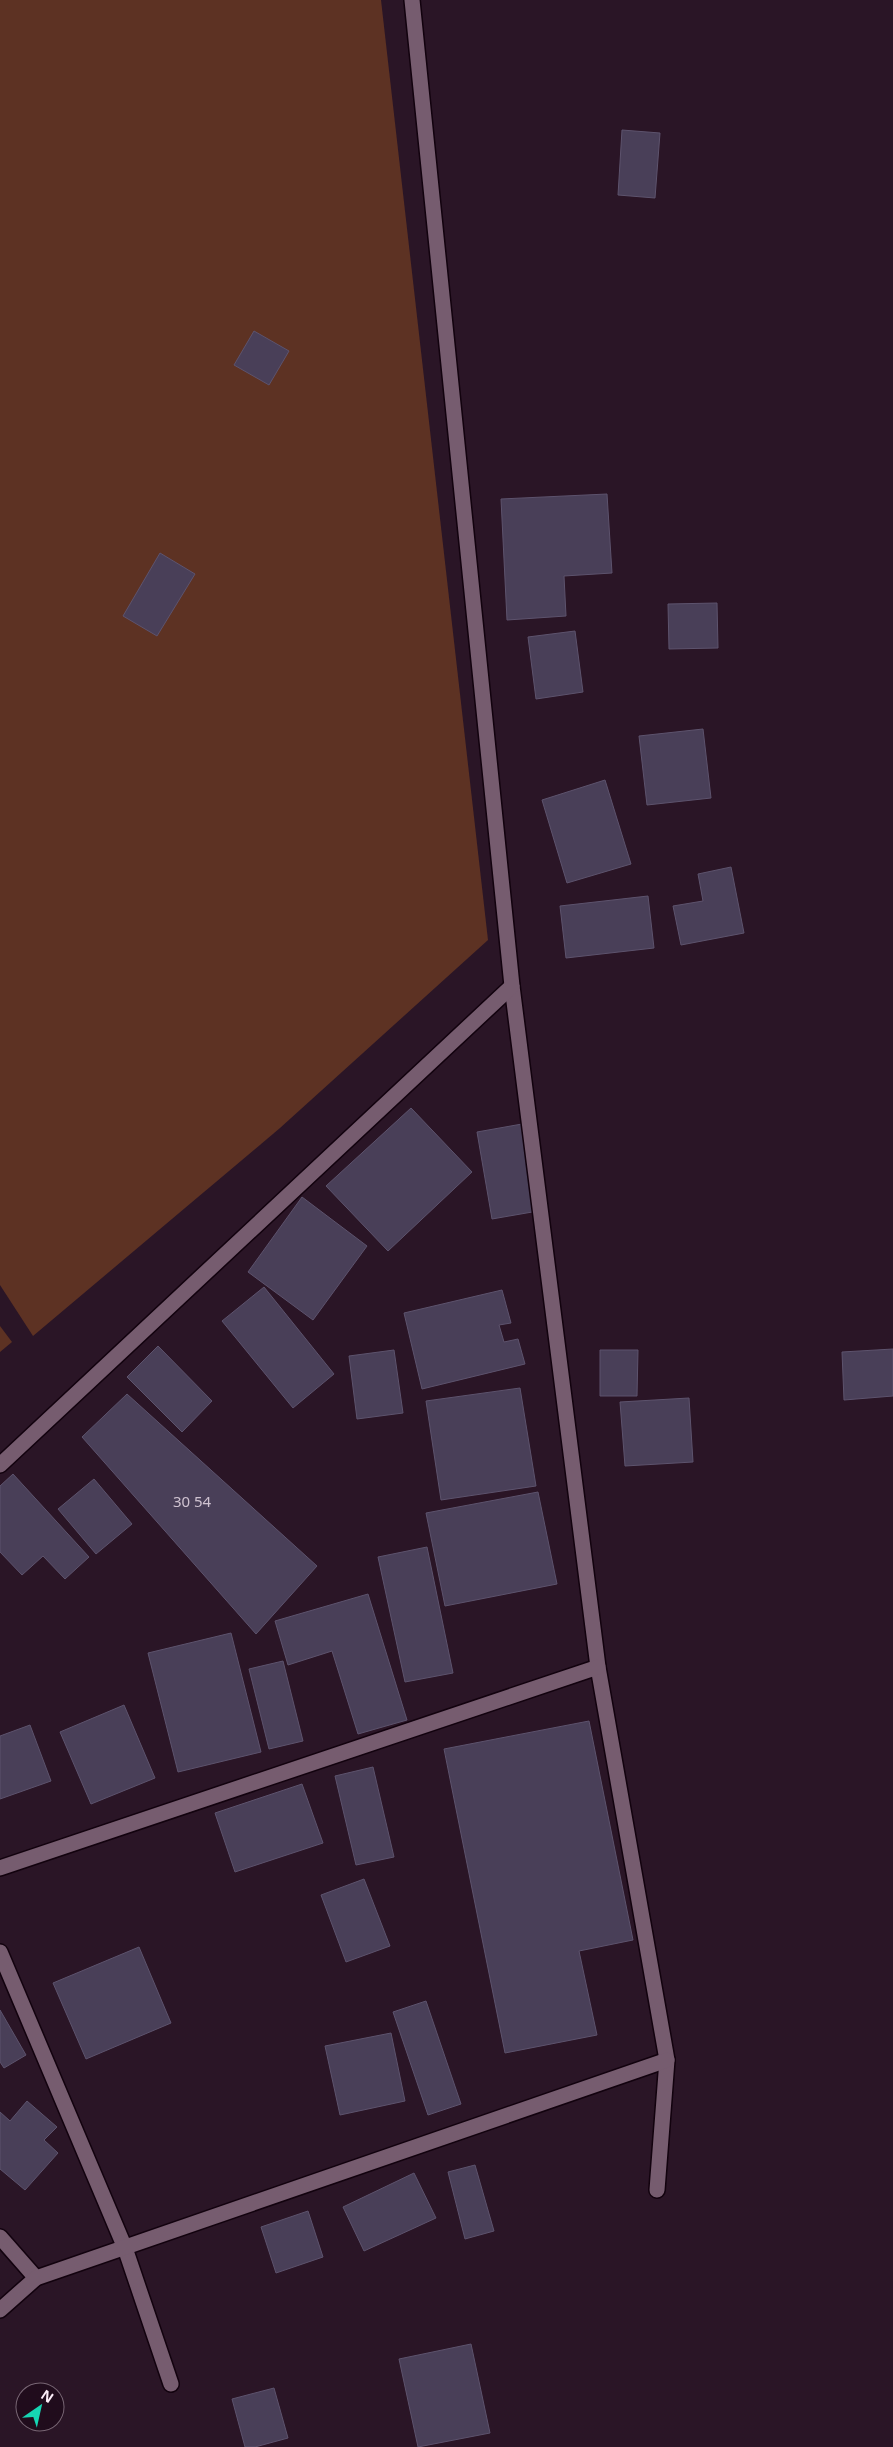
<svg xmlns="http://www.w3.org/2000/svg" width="893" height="2447" viewBox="0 0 893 2447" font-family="'Noto Sans',sans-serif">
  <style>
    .green { fill: #5d3223 }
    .building { fill: #493f58; stroke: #5d536d }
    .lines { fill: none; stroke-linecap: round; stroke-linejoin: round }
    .street-casing { stroke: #12020e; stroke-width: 18 }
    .street { stroke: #765c6f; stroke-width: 15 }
    .labels { text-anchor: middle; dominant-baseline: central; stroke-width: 4; stroke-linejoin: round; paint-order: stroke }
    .number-label { font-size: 15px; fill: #cfc2d0 }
  </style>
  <rect width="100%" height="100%" fill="#2a1526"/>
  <!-- green -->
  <g class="green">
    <path d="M0,0H381L488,940L280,1128L33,1336L0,1285Z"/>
    <path d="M0,1326L12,1342L0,1352Z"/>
  </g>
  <!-- building -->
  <g class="building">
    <path d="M622,130L660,133L655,198L618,195Z"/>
    <path d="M254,331L289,351L269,385L234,365Z"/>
    <path d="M607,494L612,573L564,576L566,616L507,620L501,499Z"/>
    <path d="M160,553L195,574L157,636L123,616Z"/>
    <path d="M717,603L718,648L669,649L668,604Z"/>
    <path d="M575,631L583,692L536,699L528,637Z"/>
    <path d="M703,729L711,798L647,805L639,736Z"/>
    <path d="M605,780L631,864L567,883L542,800Z"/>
    <path d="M731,867L744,933L681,945L673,906L703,901L698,874Z"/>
    <path d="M648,896L654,948L566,958L560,906Z"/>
    <path d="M411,1108L472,1172L388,1251L326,1186Z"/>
    <path d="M522,1124L538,1211L492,1219L477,1132Z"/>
    <path d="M302,1197L367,1246L313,1320L248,1272Z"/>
    <path d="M264,1287L334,1374L293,1408L222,1321Z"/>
    <path d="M502,1290L511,1323L499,1325L504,1342L518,1339L525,1364L422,1389L404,1313Z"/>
    <path d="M158,1346L212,1401L182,1432L127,1377Z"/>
    <path d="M893,1349V1396L844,1400L842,1352Z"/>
    <path d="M394,1350L403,1413L357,1419L349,1356Z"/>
    <path d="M600,1350H638L637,1396H600Z"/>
    <path d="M520,1388L536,1486L441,1500L426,1401Z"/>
    <path d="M127,1394L317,1566L256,1634L82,1437Z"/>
    <path d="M689,1398L693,1462L625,1466L620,1402Z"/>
    <path d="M13,1474L89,1557L65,1579L43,1556L22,1575L0,1552V1486Z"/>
    <path d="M94,1479L132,1524L96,1554L58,1509Z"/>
    <path d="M538,1492L557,1584L445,1606L426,1513Z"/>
    <path d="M427,1547L453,1673L405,1682L378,1557Z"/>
    <path d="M368,1594L407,1720L358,1734L332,1651L288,1665L275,1621Z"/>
    <path d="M231,1633L261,1752L178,1772L148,1653Z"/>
    <path d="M283,1661L303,1741L269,1749L249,1669Z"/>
    <path d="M124,1705L155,1778L91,1804L60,1732Z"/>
    <path d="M589,1721L633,1940L579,1951L597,2035L505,2053L444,1749Z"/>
    <path d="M30,1725L51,1781L0,1799V1736Z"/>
    <path d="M373,1767L394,1857L356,1865L335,1776Z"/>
    <path d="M302,1784L323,1843L235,1872L215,1813Z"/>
    <path d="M364,1879L390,1946L346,1962L321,1895Z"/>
    <path d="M139,1947L171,2023L86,2059L53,1983Z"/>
    <path d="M426,2001L461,2104L428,2115L393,2012Z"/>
    <path d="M0,2010L26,2055L4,2068L0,2062Z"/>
    <path d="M391,2033L405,2101L340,2115L325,2046Z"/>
    <path d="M27,2101L57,2127L44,2140L58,2153L25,2190L0,2169V2112L10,2121Z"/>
    <path d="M475,2165L494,2231L465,2239L448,2172Z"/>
    <path d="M414,2173L436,2218L364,2251L343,2207Z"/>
    <path d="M308,2211L323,2257L276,2273L261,2227Z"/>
    <path d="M471,2344L490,2433L418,2447L399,2359Z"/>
    <path d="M274,2388L288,2438L255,2447H245L232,2399Z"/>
  </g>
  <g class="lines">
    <defs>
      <g id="street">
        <path d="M412,0L512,986L598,1667L667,2060L657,2190"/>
        <path d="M0,1465L512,986"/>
        <path d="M0,1868L598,1667"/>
        <path d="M0,1952L125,2248L171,2384"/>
        <path d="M0,2237L36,2278"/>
        <path d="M0,2310L36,2278L667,2060"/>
      </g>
    </defs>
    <!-- street casing -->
    <use href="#street" class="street-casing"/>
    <!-- street -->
    <use href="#street" class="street"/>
  </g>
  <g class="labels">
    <!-- number labels -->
    <g class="number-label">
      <text x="192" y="1501">30 54</text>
    </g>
  </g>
  <!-- north arrow -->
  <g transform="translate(40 2407) rotate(34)"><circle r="24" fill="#200c1c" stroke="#786674"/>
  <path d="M0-4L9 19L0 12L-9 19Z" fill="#16d5b3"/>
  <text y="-8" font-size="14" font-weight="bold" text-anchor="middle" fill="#fcedf8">N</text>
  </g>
</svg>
